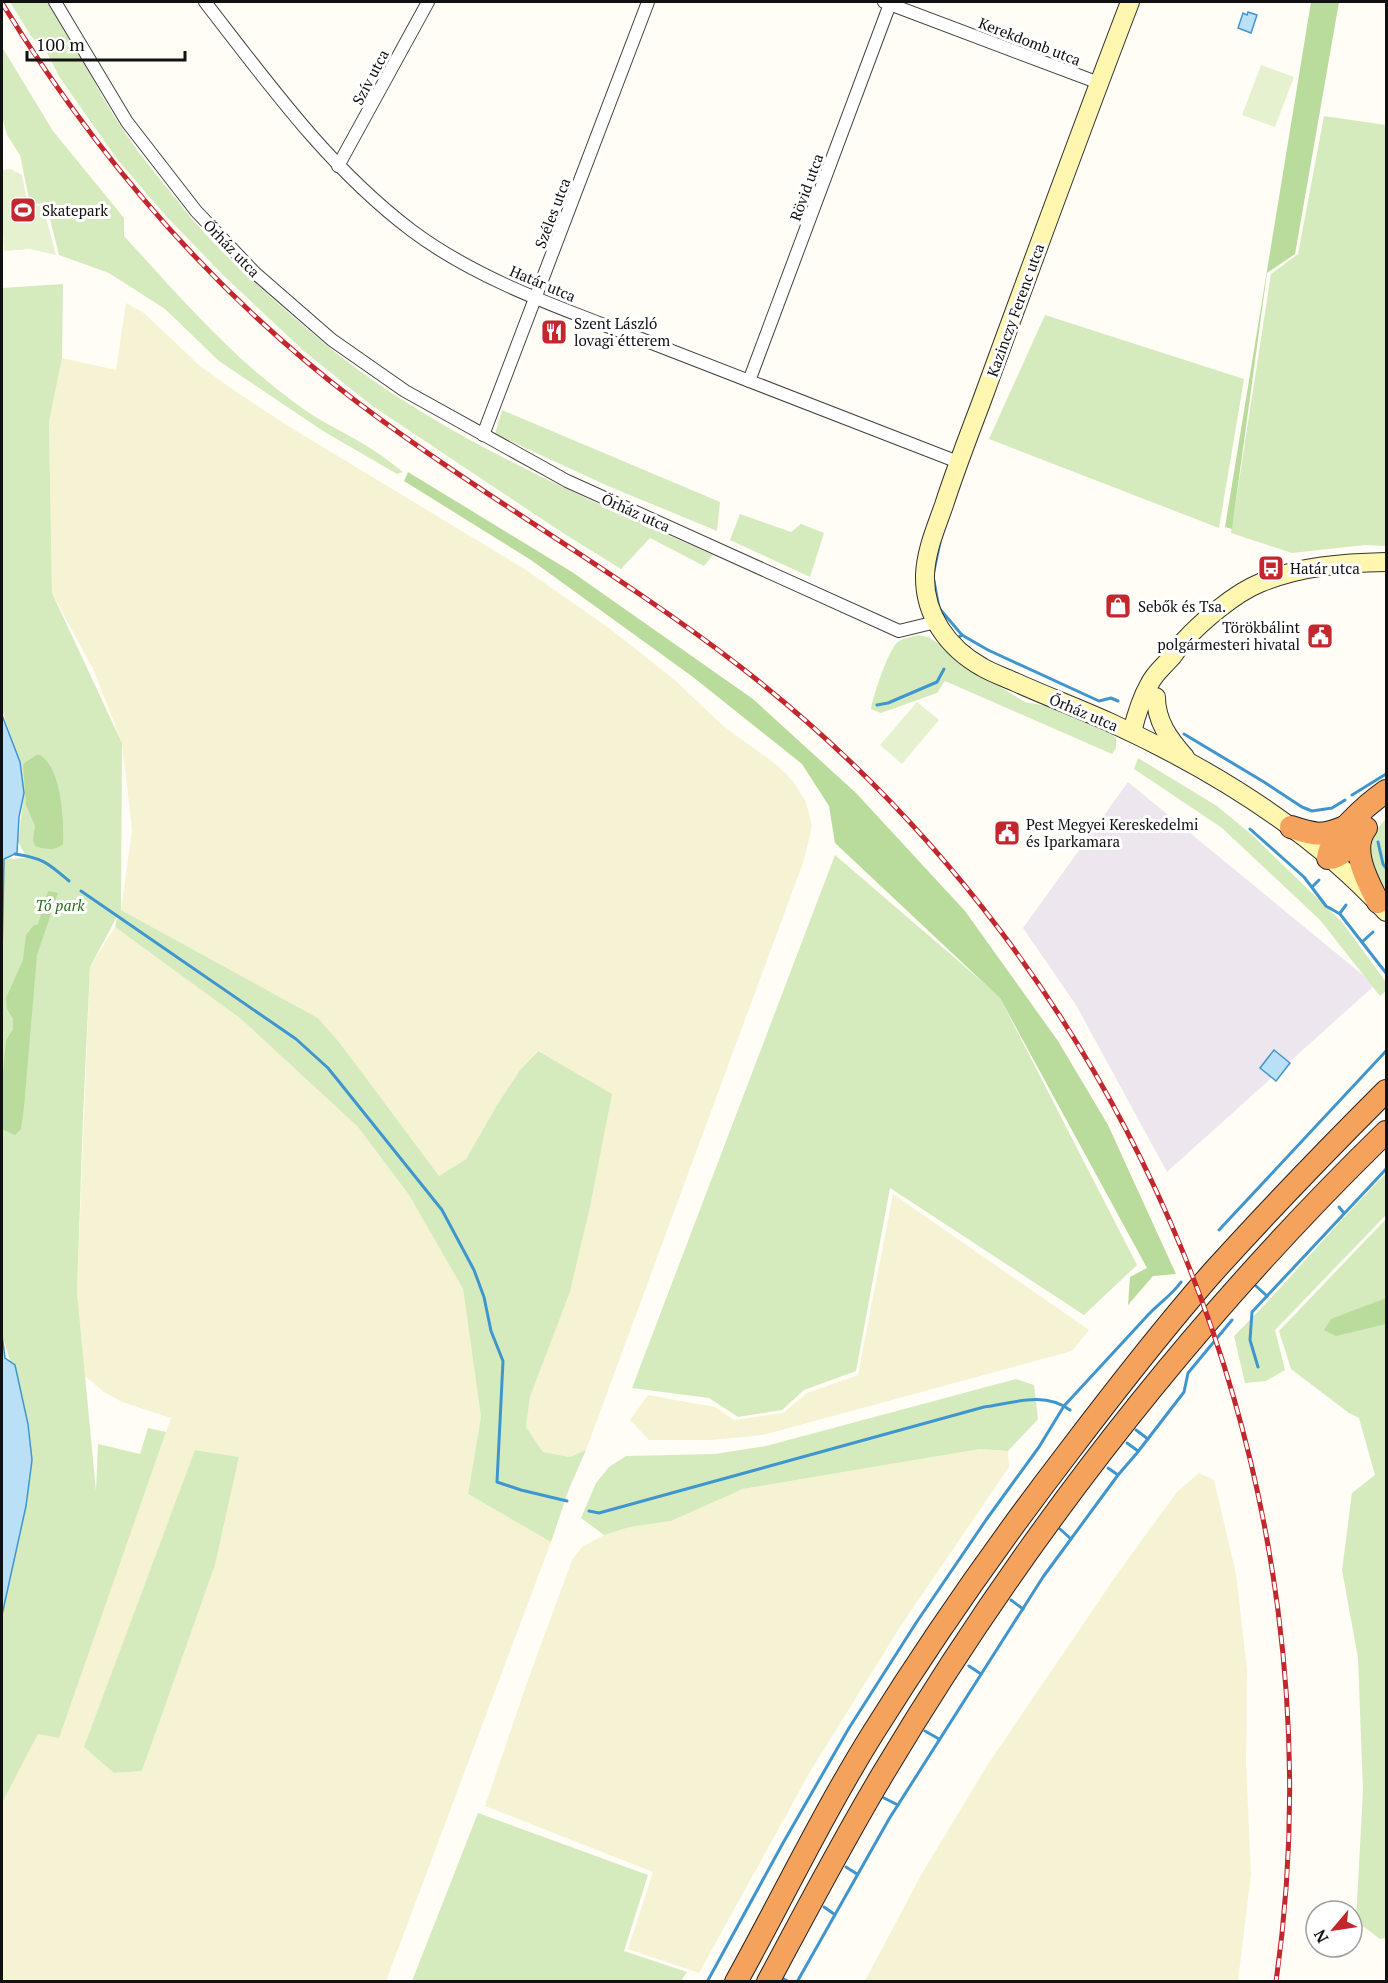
<svg xmlns="http://www.w3.org/2000/svg" width="1388" height="1983" viewBox="0 0 1388 1983" font-family="'PT Serif',serif">
  <style>
    .industrial { fill: #eee6ef }
    .farmland { fill: #f6f3d4; fill-rule: evenodd }
    .green { fill: #d5ebbd }
    .forest { fill: #b9dc9c }
    .pitch { fill: #e6f2cf }
    .water { fill: #b9e0f7; stroke: #3f96cf; stroke-width: 1.5 }
    .lines { fill: none; stroke-linecap: round; stroke-linejoin: round }
    .stream { stroke: #3f96cf; stroke-width: 3 }
    .street-casing { stroke: #444; stroke-width: 14 }
    .secondary-casing { stroke: #333; stroke-width: 20 }
    .highway-casing { stroke: #222; stroke-width: 24 }
    .street { stroke: #fff; stroke-width: 12 }
    .secondary { stroke: #fff6b0; stroke-width: 18 }
    .highway { stroke: #f5a25d; stroke-width: 22 }
    .rail-casing { stroke: #c4262e; stroke-width: 5 }
    .rail { stroke: #fff; stroke-width: 3; stroke-dasharray: 9; stroke-linecap: butt }
    .labels { text-anchor: middle; dominant-baseline: central; stroke-width: 6; stroke-linejoin: round; paint-order: stroke }
    .street-label { font-size: 15px; fill: #111; stroke: #fff }
    .poi-label { font-size: 15px; fill: #111; stroke: #fff; text-anchor: start }
    .park-label { font-size: 15px; font-style: italic; fill: #2f6b1f; stroke: #fff }
  </style>
  <rect width="100%" height="100%" fill="#fffdf5"/>
  <!-- industrial -->
  <path class="industrial" d="M1128,782L1375,985L1167,1172L1076,1005L1023,928Z"/>
  <!-- farmland -->
  <g class="farmland">
    <path d="M126,303L144,313L200,366L238,393L285,424L526,570L609,628L676,681L722,725L778,766L793,781L806,802L812,826L804,860L586,1450L570,1457L543,1452L526,1427L530,1397L570,1292L590,1207L537,1051L520,1070L497,1105L466,1159L439,1176L422,1155L339,1042L318,1018L121,910L132,830L122,743L94,671L52,593L49,422L62,358L116,370Z"/>
    <path d="M115,927L241,1019L358,1127L409,1195L463,1289L481,1417L468,1494L551,1542L386,1981H2V1803L38,1733L59,1737L171,1418L122,1402L104,1392L85,1376L77,1292L90,967ZM195,1450L239,1457L215,1565L142,1771L114,1773Z"/>
    <path d="M893,1194L1089,1330L1072,1351L763,1435L712,1440H649L630,1420L648,1395L715,1407L734,1420L783,1413L807,1393L858,1375Z"/>
    <path d="M980,1449L1008,1451L1009,1467L902,1624L811,1770L699,1973L628,1949L653,1872L485,1806L529,1677L572,1560L582,1547L604,1535L630,1527L671,1521L743,1489Z"/>
    <path d="M1199,1473L1214,1480L1236,1574L1247,1669L1246,1763L1251,1874L1238,1981H865L921,1875L988,1764L1120,1570L1177,1492Z"/>
  </g>
  <!-- green -->
  <g class="green">
    <path d="M10,2H49C73,36 89,75 111,111C132,146 159,178 184,209C210,242 242,271 273,299C299,322 325,345 353,366C458,444 593,502 713,555L704,566L650,538L621,569L563,533L371,405L305,352L225,277L165,215L117,159L60,78L47,53L31,36Z"/>
    <path d="M2,47L53,131L124,218V236C179,296 232,358 298,405C322,423 349,434 373,450C384,457 393,464 403,472L397,474L323,431L219,361L165,309L109,273L59,255L46,203L30,204L20,155L7,135L2,116Z"/>
    <path d="M1324,116L1386,125V546L1365,545L1292,553L1231,533L1271,274L1298,254Z"/>
    <path d="M63,284L62,358L49,422L52,593L122,743L121,910L318,1018L339,1042L439,1176L466,1159L497,1105L520,1070L538,1051L612,1094L590,1207L570,1292L530,1397L526,1427L543,1452L570,1457L586,1450L569,1489L551,1542L468,1494L481,1417L463,1289L409,1195L358,1127L241,1019L115,927L118,915L90,967L83,1117L77,1292L96,1491L98,1444L140,1454L148,1428L166,1432L59,1738L38,1734L2,1803V1612L28,1424L2,1333V922L4,859L27,858L18,842L24,793L20,763L2,710V288Z"/>
    <path d="M1045,315L1244,379L1219,528L989,439Z"/>
    <path d="M502,410L720,502L717,531L608,486L495,434Z"/>
    <path d="M740,514L791,532L801,524L824,533L810,577L730,540Z"/>
    <path d="M918,635L928,637L941,645L960,663L1025,702L1052,707L1112,734L1116,738V748L1112,754L945,681L937,693L881,713L871,709C873,696 889,647 899,641C904,638 912,637 918,635Z"/>
    <path d="M1138,758L1217,806L1252,835L1342,922L1386,982V991L1380,996L1320,920L1222,828L1134,769Z"/>
    <path d="M1386,819V889C1382,885 1376,880 1374,874C1366,857 1372,831 1386,819Z"/>
    <path d="M835,855L999,996L1137,1265L1084,1315L890,1188L856,1371L804,1390L782,1410L738,1417L709,1398L632,1388Z"/>
    <path d="M1386,1174V1215L1275,1330L1285,1370L1266,1381L1245,1383L1234,1336C1287,1284 1333,1226 1386,1174Z"/>
    <path d="M1386,1219V1298L1367,1306L1372,1326L1386,1324V1938L1380,1939L1356,1921L1363,1790L1358,1658L1342,1570L1352,1493L1375,1475L1359,1418L1349,1413L1291,1369L1279,1331Z"/>
    <path d="M1016,1379L1034,1385L1038,1419L1008,1451L980,1449L743,1489L671,1521L630,1527L604,1535L581,1518L596,1483L609,1467L626,1456L715,1454L766,1446Z"/>
    <path d="M195,1450L239,1457L215,1565L142,1771L114,1773L84,1747Z"/>
    <path d="M478,1813L648,1875L624,1951L687,1972L681,1981H412Z"/>
  </g>
  <!-- forest -->
  <g class="forest">
    <path d="M1311,2H1339L1295,254L1267,273L1232,529L1225,527Z"/>
    <path d="M408,472L572,572L753,699L856,793L965,911L1058,1041L1108,1125L1176,1274L1153,1276L1128,1305L1130,1277L1147,1268L1000,998L835,843L829,806L802,764L693,677L531,560L404,481Z"/>
    <path d="M36,755H40C62,769 64,821 63,844C54,852 45,849 35,846L33,840L35,826L26,805L23,764Z"/>
    <path d="M48,891L58,893L37,955L24,1107L21,1129L15,1135L2,1129V1085L6,1040L13,1029V1019L7,1009L6,998L23,960L26,935L33,926L38,924Z"/>
    <path d="M1386,1298V1324L1336,1336L1324,1330L1331,1319Z"/>
  </g>
  <!-- pitch -->
  <g class="pitch">
    <path d="M1261,65L1294,77L1275,127L1242,115Z"/>
    <path d="M11,169L22,175L28,206H43L56,255L30,249L4,251L2,214V170Z"/>
    <path d="M917,702L939,720L902,764L880,745Z"/>
  </g>
  <!-- water -->
  <g class="water">
    <path d="M1248,12L1257,15L1251,33L1238,28L1243,13L1247,15Z"/>
    <path d="M2,715L20,762L24,793L19,817L17,853L4,859L2,956Z"/>
    <path d="M1274,1050L1290,1063L1276,1081L1260,1068Z"/>
    <path d="M2,1334L5,1358L15,1365L28,1424L32,1460L26,1506L2,1615Z"/>
  </g>
  <g class="lines">
    <!-- stream -->
    <g class="stream">
      <path d="M934,571L940,542"/>
      <path d="M934,581L939,608L962,635"/>
      <path d="M959,637L962,635L988,650L1099,701L1111,698L1118,701"/>
      <path d="M877,705L888,703L937,682L944,669"/>
      <path d="M1184,734L1264,782L1302,807L1312,811L1332,808L1345,800"/>
      <path d="M1352,795L1386,774"/>
      <path d="M1250,829L1304,877L1326,906L1340,914L1386,973"/>
      <path d="M1378,842L1383,864L1386,868"/>
      <path d="M15,854C43,858 48,863 69,881"/>
      <path d="M1312,887L1319,880"/>
      <path d="M81,891L296,1039L328,1068L442,1210L474,1270L484,1297L491,1331L503,1361L497,1482L521,1490L567,1501"/>
      <path d="M1340,913L1346,905"/>
      <path d="M1362,942L1373,932"/>
      <path d="M1339,1207L1344,1213"/>
      <path d="M1219,1230L1386,1051"/>
      <path d="M1256,1286L1267,1296"/>
      <path d="M1258,1367L1250,1340L1252,1312L1386,1169"/>
      <path d="M1136,1430L1148,1439"/>
      <path d="M1127,1443L1138,1451"/>
      <path d="M1108,1468L1118,1475"/>
      <path d="M589,1511L599,1513L984,1407C1013,1403 1044,1391 1070,1410"/>
      <path d="M1060,1529L1071,1539"/>
      <path d="M1011,1600L1023,1609"/>
      <path d="M969,1666L981,1674"/>
      <path d="M925,1731L939,1739"/>
      <path d="M884,1798L898,1805"/>
      <path d="M846,1867L857,1874"/>
      <path d="M824,1907L834,1914"/>
      <path d="M784,1979L789,1982"/>
      <path d="M707,1982L783,1843L849,1728L916,1623L986,1520L1039,1447L1064,1406L1148,1315C1159,1303 1172,1295 1181,1282"/>
      <path d="M797,1982L889,1819L1043,1577L1118,1475L1137,1453L1184,1392L1188,1373L1232,1320"/>
    </g>
    <defs>
      <g id="street">
        <path d="M55,2L127,122L196,211L255,273L332,340L405,391L567,481L899,631L936,622"/>
        <path d="M205,2C268,83 328,167 411,230C480,282 569,311 649,342C752,382 855,422 958,462"/>
        <path d="M884,2L1099,83"/>
        <path d="M338,166L428,2"/>
        <path d="M749,381L890,4"/>
        <path d="M483,435L648,2"/>
      </g>
      <g id="secondary">
        <path d="M1130,2C1079,135 1030,269 981,403C968,437 955,471 944,505C936,528 926,550 925,575C924,615 948,648 982,667C992,673 1004,677 1015,682C1046,696 1078,708 1109,722C1212,769 1310,829 1386,912"/>
        <path d="M1156,697C1156,721 1169,739 1185,757"/>
        <path d="M1132,732C1136,716 1141,699 1149,685C1154,674 1162,668 1169,660C1175,655 1178,647 1183,642C1201,622 1235,593 1260,583C1300,566 1343,563 1386,562"/>
      </g>
      <g id="highway">
        <path d="M1291,827C1315,835 1323,837 1347,826"/>
        <path d="M1366,828C1349,849 1368,882 1378,902"/>
        <path d="M1363,831C1354,840 1343,858 1328,858C1330,836 1369,803 1386,791"/>
        <path d="M736,1982C782,1899 823,1813 873,1733C933,1637 998,1544 1067,1454C1114,1392 1162,1330 1213,1272C1269,1210 1327,1150 1386,1091"/>
        <path d="M768,1982C805,1913 841,1844 881,1777C1021,1542 1190,1323 1386,1132"/>
      </g>
    </defs>
    <!-- street casing -->
    <use href="#street" class="street-casing"/>
    <!-- secondary casing -->
    <use href="#secondary" class="secondary-casing"/>
    <!-- highway casing -->
    <use href="#highway" class="highway-casing"/>
    <!-- street -->
    <use href="#street" class="street"/>
    <!-- secondary -->
    <use href="#secondary" class="secondary"/>
    <!-- highway -->
    <use href="#highway" class="highway"/>
    <defs>
      <path id="rail" d="M2,3C96,156 213,293 357,402C480,495 616,571 738,665C1136,972 1347,1484 1276,1982"/>
    </defs>
    <!-- rail casing -->
    <use href="#rail" class="rail-casing"/>
    <!-- rail -->
    <use href="#rail" class="rail"/>
  </g>
  <!-- icons -->
  <defs>
    <symbol id="stadium-square" viewBox="-11 -11 22 22"><rect x="-9" y="-9" width="18" height="18" rx="4" fill="#c4262e" stroke="#fff"/><path d="M0-5a6.5 5 0 1 0 0 10a6.5 5 0 1 0 0-10ZM-3.5-1.8h7v3.6h-7Z" fill="#fff"/></symbol>
    <symbol id="restaurant-square" viewBox="-11 -11 22 22"><rect x="-9" y="-9" width="18" height="18" rx="4" fill="#c4262e" stroke="#fff"/><path d="M-5-6h1v4h1v-4h1v4h1v-4h1v5L-1.5 .5V6h-2V.5L-5-1ZM5-6V6H3V1.5H1.5Q1.5-4 5-6Z" fill="#fff"/></symbol>
    <symbol id="bus-square" viewBox="-11 -11 22 22"><rect x="-9" y="-9" width="18" height="18" rx="4" fill="#c4262e" stroke="#fff"/><path d="M-5-6H5V4H4V6H2V4H-2V6H-4V4H-5ZM-3.5-4V0h7V-4ZM-3.5 1.2v1.5H-2V1.2ZM2 1.2v1.5H3.5V1.2Z" fill="#fff"/></symbol>
    <symbol id="shop-square" viewBox="-11 -11 22 22"><rect x="-9" y="-9" width="18" height="18" rx="4" fill="#c4262e" stroke="#fff"/><path d="M-5-2.5h2.3a2.7 3.5 0 0 1 5.4 0H5L5.5 6h-11ZM-1.5-2.5h3a1.5 2.3 0 0 0-3 0Z" fill="#fff"/></symbol>
    <symbol id="civic-square" viewBox="-11 -11 22 22"><rect x="-9" y="-9" width="18" height="18" rx="4" fill="#c4262e" stroke="#fff"/><path d="M-.6-6.5H3V-4.5H.6V-3L4-1V1h2V6H-6V1h2V-1L-.6-3ZM-1.2 2.5V6h2.4V2.5Z" fill="#fff"/></symbol>
  </defs>
  <g fill-rule="evenodd">
    <use href="#stadium-square" x="8" y="195" width="30" height="30"/>
    <use href="#restaurant-square" x="539" y="317" width="30" height="30"/>
    <use href="#bus-square" x="1256" y="553" width="30" height="30"/>
    <use href="#shop-square" x="1103" y="591" width="30" height="30"/>
    <use href="#civic-square" x="1305" y="621" width="30" height="30"/>
    <use href="#civic-square" x="992" y="818" width="30" height="30"/>
  </g>
  <g class="labels">
    <!-- street labels -->
    <g class="street-label">
      <text transform="translate(1030 41) rotate(21)">Kerekdomb utca</text>
      <text transform="translate(370 77) rotate(-62)">Szív utca</text>
      <text transform="translate(806 187) rotate(-70)">Rövid utca</text>
      <text transform="translate(552 213) rotate(-69)">Széles utca</text>
      <text transform="translate(232 248) rotate(46)">Őrház utca</text>
      <text transform="translate(543 283) rotate(23)">Határ utca</text>
      <text transform="translate(1015 310) rotate(-70)">Kazinczy Ferenc utca</text>
      <text transform="translate(636 512) rotate(24)">Őrház utca</text>
      <text transform="translate(1084 712) rotate(23)">Őrház utca</text>
    </g>
    <!-- poi labels -->
    <g class="poi-label">
      <text x="42" y="210">Skatepark</text>
      <text x="574" y="323">Szent László<tspan x="574" dy="17">lovagi étterem</tspan></text>
      <text x="1290" y="568">Határ utca</text>
      <text x="1138" y="606">Sebők és Tsa.</text>
      <text x="1300" y="627" text-anchor="end">Törökbálint<tspan x="1300" dy="17">polgármesteri hivatal</tspan></text>
      <text x="1026" y="824">Pest Megyei Kereskedelmi<tspan x="1026" dy="17">és Iparkamara</tspan></text>
    </g>
    <!-- park labels -->
    <g class="park-label">
      <text x="60" y="905">Tó park</text>
    </g>
  </g>
  <!-- border -->
  <rect width="1388" height="1983" fill="none" stroke="#111111" stroke-width="6"/>
  <!-- north arrow -->
  <g transform="translate(1334 1929) rotate(241)"><circle r="28" fill="#ffffff" stroke="#a0a0a0" stroke-width="1.5"/>
  <path d="M0-4.5L10 22L0 15L-10 22Z" fill="#c4262e"/>
  <text y="-9" font-size="16" font-weight="bold" text-anchor="middle" fill="#111111">N</text>
  </g>
  <!-- scale -->
  <path d="M27 51v9h158v-9" fill="none" stroke="#111111" stroke-width="3"/>
  <text x="36" y="51" font-size="18" fill="#111111" stroke="#ffffff" stroke-width="4.5" paint-order="stroke">100 m</text>
</svg>
